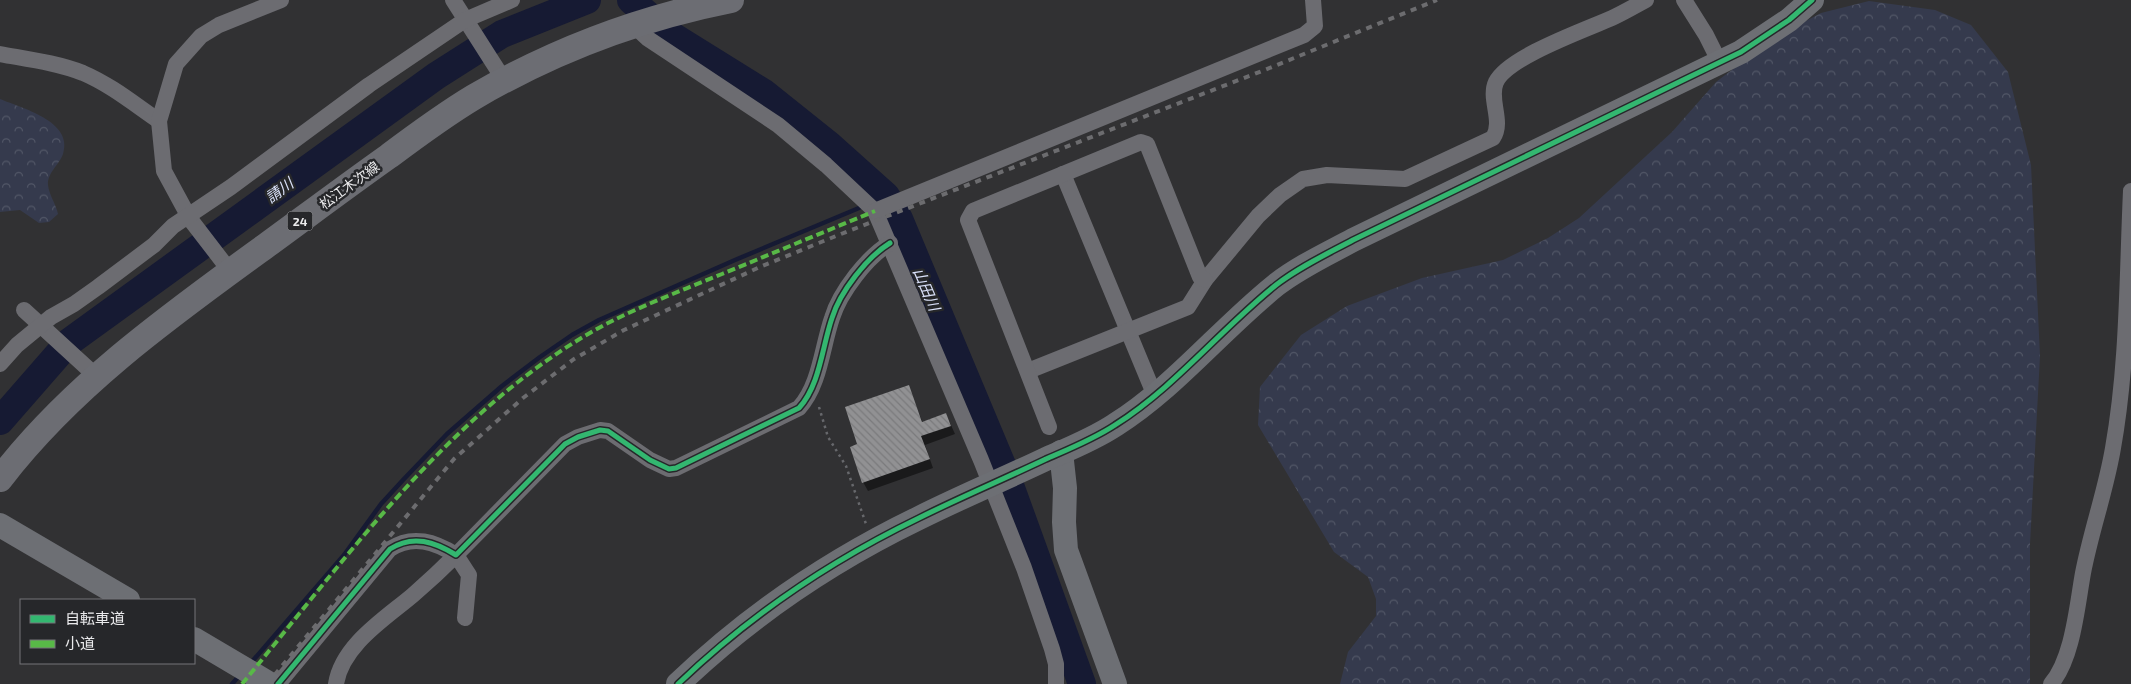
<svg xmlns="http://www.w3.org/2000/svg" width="2131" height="684" viewBox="0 0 2131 684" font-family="'Exo 2','Noto Sans JP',sans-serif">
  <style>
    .forest { fill: url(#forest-crowns) }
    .shadow { fill: #0007 }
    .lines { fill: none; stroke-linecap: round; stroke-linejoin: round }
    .stream { stroke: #161a33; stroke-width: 4.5 }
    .river { stroke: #161a33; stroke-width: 28 }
    .building { fill: url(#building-back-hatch) }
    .path { stroke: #67686c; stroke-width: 2.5; stroke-dasharray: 2.5 4; stroke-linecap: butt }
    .street { stroke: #6c6c71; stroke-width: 16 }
    .secondary { stroke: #6d6f74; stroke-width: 24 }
    .primary { stroke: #6c6d73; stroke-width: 26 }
    .rail { stroke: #6c6c6f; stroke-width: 4; stroke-dasharray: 6 6; stroke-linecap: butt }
    .secondary-bridge { stroke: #6d6f74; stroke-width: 24 }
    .quiet { stroke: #58b947; stroke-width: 4; stroke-dasharray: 8 4; stroke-linecap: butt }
    .cycleway-casing { stroke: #26272a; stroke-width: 8 }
    .cycleway { stroke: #33b770; stroke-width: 5 }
    .labels { text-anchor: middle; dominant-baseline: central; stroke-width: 5; stroke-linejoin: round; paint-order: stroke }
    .shield { fill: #26272a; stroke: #afb0b2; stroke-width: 1 }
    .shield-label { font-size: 12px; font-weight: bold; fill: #eaeaec }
    .street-label { font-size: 14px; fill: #eaeaec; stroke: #26272a }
    .water-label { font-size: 15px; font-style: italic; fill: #dae1f9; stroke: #26272a }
  </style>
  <defs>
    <pattern id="forest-crowns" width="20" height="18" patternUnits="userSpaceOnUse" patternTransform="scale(1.25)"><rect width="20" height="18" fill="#353a4d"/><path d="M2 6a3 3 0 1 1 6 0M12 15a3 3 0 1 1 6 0" fill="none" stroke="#525767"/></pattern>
    <pattern id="building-back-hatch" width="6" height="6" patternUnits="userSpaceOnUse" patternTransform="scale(1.25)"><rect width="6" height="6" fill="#919193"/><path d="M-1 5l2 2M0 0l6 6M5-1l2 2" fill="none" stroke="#7a7a7c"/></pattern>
  </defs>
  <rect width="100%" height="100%" fill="#313133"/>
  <!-- forest -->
  <g class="forest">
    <path d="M1869,1L1935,10L1971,25L2008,72L2031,165L2040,356L2030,544V684H1340L1348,652L1376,616V599L1368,577L1334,552L1258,425L1260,387L1301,335L1347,306L1422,278L1503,260L1548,238L1579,218L1672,132L1716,82L1772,39L1821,13Z"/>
    <path d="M0,99C21,108 74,121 63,154C59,165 47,173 48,185C49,195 56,204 58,214L49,222L39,223L20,210L0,212Z"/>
  </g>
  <!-- shadow -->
  <path class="shadow" d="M908,386L923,423L946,414L955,434L925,445L933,468L868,491L863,482L859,445Z"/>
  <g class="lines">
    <!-- stream -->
    <g class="stream">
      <path d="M879,199L886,196"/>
      <path d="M250,664L344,555L381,504L403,480L447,434L502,386L540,357L572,335L599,320L735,260L859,208"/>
      <path d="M232,684L240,675"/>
    </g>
    <!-- river -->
    <g class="river">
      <path d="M631,0L669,34L764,93L829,145L886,196L899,219L1007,477L1082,684"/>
      <path d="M0,421L69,342L436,76L502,34L587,0"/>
    </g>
  </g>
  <!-- building -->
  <path class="building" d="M909,385L922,422L946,413L951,426L921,436L930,459L862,483L850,447L857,444L845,407Z"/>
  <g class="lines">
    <!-- path -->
    <path class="path" d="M819,407L828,437L846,466L866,524"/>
    <!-- street -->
    <g class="street">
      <path d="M453,0L504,80"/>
      <path d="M1684,0L1706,35L1720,63"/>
      <path d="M633,25L647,38L778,125L826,165L875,211L981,460L1024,568L1052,649L1056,664V684"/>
      <path d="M0,54C27,59 58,63 83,73C111,85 134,104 159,121"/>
      <path d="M1063,174L1155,396"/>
      <path d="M875,211L1304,35L1315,26L1313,0"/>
      <path d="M230,271L190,219L164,171L159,121L176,64L201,36L219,25L281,0"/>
      <path d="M24,310L96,376"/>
      <path d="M0,364L17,345L51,317L74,304L98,287L154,245L173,226L231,187L369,85L465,20L512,0"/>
      <path d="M1028,371L1188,307L1205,280L1258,216L1280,195L1303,179L1327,175L1405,179L1493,138C1504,121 1488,99 1496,82C1508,57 1585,30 1612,18C1623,13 1635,6 1646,0"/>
      <path d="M1049,427L968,220L973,211L1141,142L1147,144L1200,277L1205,280"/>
      <path d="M278,684L390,549C413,534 435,542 456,555L565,444L578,437L600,430L608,431L650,460L669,469L676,468L799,408C820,385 822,347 832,318C840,292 867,257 890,243"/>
      <path d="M336,684C342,645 386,618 413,595C428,582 442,569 456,555L469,575L465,618"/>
      <path d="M2051,684C2073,658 2077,606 2083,573C2091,531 2106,490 2113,448C2128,364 2127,276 2131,191"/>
    </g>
    <!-- secondary -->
    <g class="secondary">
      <path d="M1061,452L1065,488L1064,522L1066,550L1115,684"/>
      <path d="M0,525L128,600"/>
      <path d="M678,684C749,616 830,561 919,518C961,497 1004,479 1046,459C1069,449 1094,439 1115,425C1174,388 1221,329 1276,285C1299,267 1327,254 1353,240L1741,52L1789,20L1812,0"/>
    </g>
    <!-- primary -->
    <path class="primary" d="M0,479C72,385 172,314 267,245C308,215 348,185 389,156C417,135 444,115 474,97C553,51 640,18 731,0"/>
    <!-- rail -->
    <path class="rail" d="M267,684L454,459L523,398L574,359L624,330L762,266L841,234L1262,71L1437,0"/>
    <!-- secondary-bridge -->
    <path class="secondary-bridge" d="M194,639L270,684"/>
    <!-- quiet -->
    <path class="quiet" d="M242,684C348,556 456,404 606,324C643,305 683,290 722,274C773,253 824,232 875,211"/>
    <defs>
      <g id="cycleway">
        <path d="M278,684L390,549C413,534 435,542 456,555L565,444L578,437L600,430L608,431L650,460L669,469L676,468L799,408C820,385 822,347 832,318C840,292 867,257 890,243"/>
        <path d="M678,684C749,616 830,561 919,518C961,497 1004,479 1046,459C1069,449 1094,439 1115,425C1174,388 1221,329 1276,285C1299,267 1327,254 1353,240L1741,52L1789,20L1812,0"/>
      </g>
    </defs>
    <!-- cycleway casing -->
    <use href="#cycleway" class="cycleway-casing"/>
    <!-- cycleway -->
    <use href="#cycleway" class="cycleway"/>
  </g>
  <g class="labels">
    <!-- shield labels -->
    <rect class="shield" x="287.5" y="211.5" width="25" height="19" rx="4"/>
    <g class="shield-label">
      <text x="300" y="221">24</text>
    </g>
    <!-- street labels -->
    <g class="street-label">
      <text transform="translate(349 185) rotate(-36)">松江木次線</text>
    </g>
    <!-- water labels -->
    <g class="water-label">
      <text transform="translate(279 190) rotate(-36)">請川</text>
      <text transform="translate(927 289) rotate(67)">山田川</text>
    </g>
  </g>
  <!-- legend -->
  <rect x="20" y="599" width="175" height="65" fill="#26272a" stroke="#747578"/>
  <rect x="30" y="615" width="25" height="8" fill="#33b770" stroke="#747578"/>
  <text x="65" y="624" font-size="15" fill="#eaeaec">自転車道</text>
  <rect x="30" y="640" width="25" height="8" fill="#58b947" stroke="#747578"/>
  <text x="65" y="649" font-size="15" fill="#eaeaec">小道</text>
</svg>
